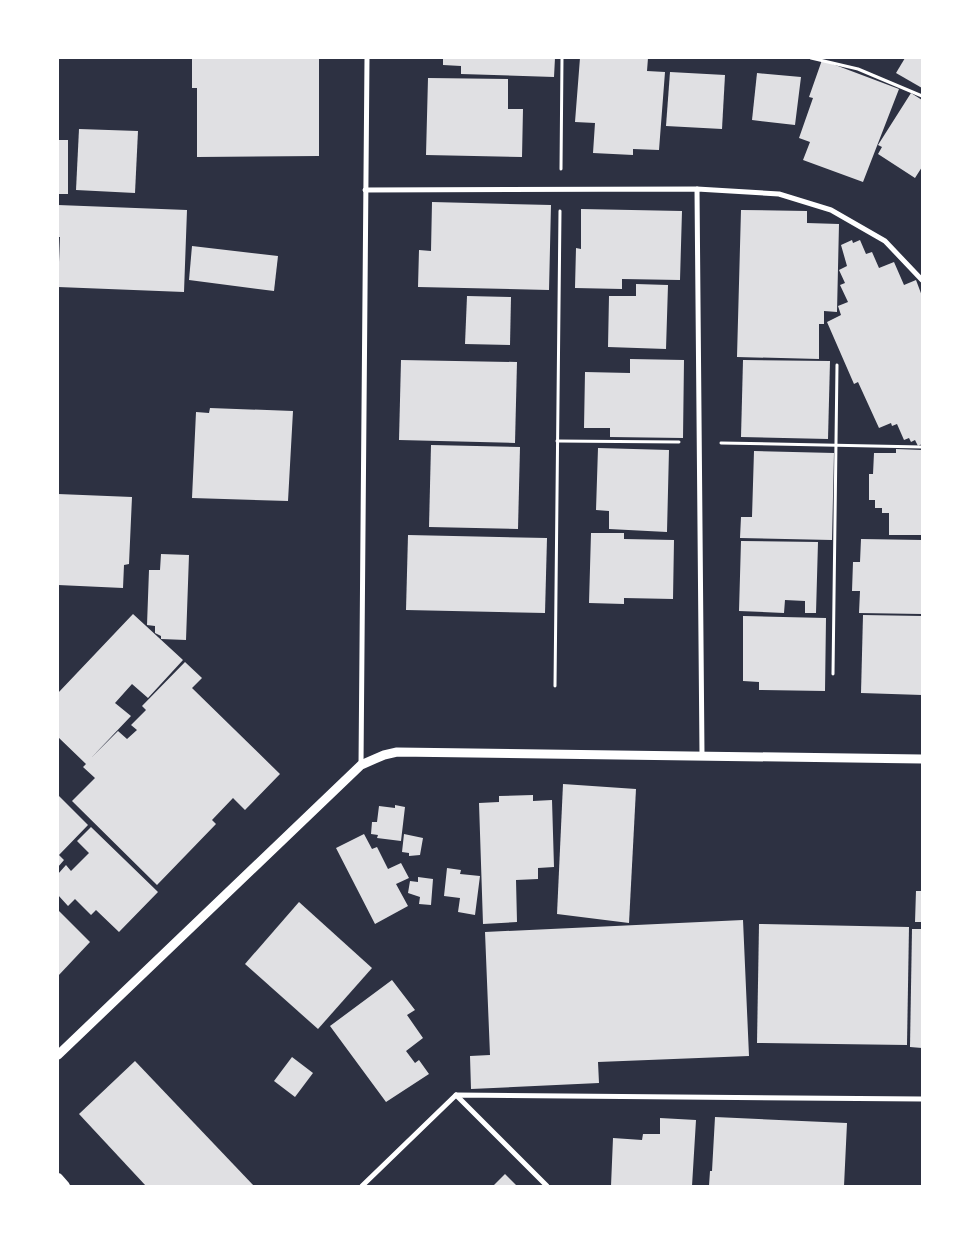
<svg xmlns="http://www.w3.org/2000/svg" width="980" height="1244" viewBox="0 0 980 1244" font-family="'Source Serif 4',serif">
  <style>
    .building { fill: #e0e0e3 }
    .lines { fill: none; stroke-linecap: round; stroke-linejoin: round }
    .path { stroke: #fff; stroke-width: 3 }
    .minor { stroke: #fff; stroke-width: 5 }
    .tertiary { stroke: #fff; stroke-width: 9 }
    .secondary { stroke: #fff; stroke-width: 10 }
  </style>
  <rect width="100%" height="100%" fill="#2d3142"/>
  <!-- building -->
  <g class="building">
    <path d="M192,58H319V156L197,157V88H192Z"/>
    <path d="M443,58H555L554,77L461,74V66L443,65Z"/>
    <path d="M580,58H648L647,71L665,72L659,150L633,149V155L593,153L595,123L575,122Z"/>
    <path d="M905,58H922V88L896,73Z"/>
    <path d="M822,60L899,89L863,182L803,160L810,142L799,138L813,98L809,97Z"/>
    <path d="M670,72L725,75L722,129L666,126Z"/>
    <path d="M757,73L801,77L795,125L752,120Z"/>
    <path d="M428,78L508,79V109H523L522,157L426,155Z"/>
    <path d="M911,93L922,100V167L915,178L878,154L882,147L878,145Z"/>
    <path d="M79,129L138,131L135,193L76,190Z"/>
    <rect x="58" y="140" width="10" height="54"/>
    <path d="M432,202L551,205L549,290L418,287L419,250L431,251Z"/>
    <path d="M58,205L187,210L184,292L58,287L60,237H58Z"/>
    <path d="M581,209L682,211L680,280L622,279V289L575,288L576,248L581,249Z"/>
    <path d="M741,210L807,211V223L839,224L837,312L824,311V324H819V359L737,357Z"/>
    <path d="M852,240L853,243L860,240L866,254L872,252L879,268L894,262L904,285L916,280L922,296V444L918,446L915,440L911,442L909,438L904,440L897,424L892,426L891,423L879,428L858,382L854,384L827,322L841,315L838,306L848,302L840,285L845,283L839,270L847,266L841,245Z"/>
    <path d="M192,246L278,256L274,291L189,280Z"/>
    <path d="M636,284L668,285L666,349L608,347L609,296H636Z"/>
    <path d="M467,296L511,297L510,345L465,344Z"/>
    <path d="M630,359L684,360L683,438L610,437V428H584L585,372L630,373Z"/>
    <path d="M401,360L517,362L515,443L399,440Z"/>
    <path d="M743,360L830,361L828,439L741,437Z"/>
    <path d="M210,408L293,411L288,501L192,498L196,412L209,413Z"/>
    <path d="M431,445L520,447L518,529L429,527Z"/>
    <path d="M598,448L669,450L667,532L609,529V511L596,510Z"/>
    <path d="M896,449L922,450V535H889V513H882V508H875V500H869V474H873L874,453H896Z"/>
    <path d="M754,451L834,453L832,540L740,538L741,517H752Z"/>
    <path d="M58,494L132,497L129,564L124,565L123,588L58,585Z"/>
    <path d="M591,533H624V539L674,540L673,599L624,598V604L589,603Z"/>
    <path d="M408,535L547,538L545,613L406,610Z"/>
    <path d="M861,539L922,540V614L859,613L860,591H852L853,562H860Z"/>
    <path d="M741,541L818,542L816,613H805V601L785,600L784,613L739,611Z"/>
    <path d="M161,554L189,555L186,640L161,639V636L155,633V626L147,625L149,570H160Z"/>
    <path d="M133,614L183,660L148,698L132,684L115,703L131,716L91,758L118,731L127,739L137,730L131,725L146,710L142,706L185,662L202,678L192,688L280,774L245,810L233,798L212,820L216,824L157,885L72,801L95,778L83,767L86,764L58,737V693Z"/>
    <path d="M863,615L922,616V695L861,693Z"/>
    <path d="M743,616L826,618L825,691L759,690V682L743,681Z"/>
    <path d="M563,784L636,789L629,923L557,914Z"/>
    <path d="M533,795V801L552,800L554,867L538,868V879L516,880L517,922L483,924L479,803L499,802V796Z"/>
    <path d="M59,796L88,825L59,855L64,860L58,867Z"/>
    <path d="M395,805L405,807L401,841L377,838L378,835L371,834L372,822H377L379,806L395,808Z"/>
    <path d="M91,827L158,892L119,932L96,910L91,915L75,899L68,906L58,895V874L66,865L71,871L89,853L77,841Z"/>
    <path d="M364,834L372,849L377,847L388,869L401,863L409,878L396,884L408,906L375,924L336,848Z"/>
    <path d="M404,834L423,838L420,855L409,856V853L402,852Z"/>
    <path d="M447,868L461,870L460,874L480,876L475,915L458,912L460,898L444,896Z"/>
    <path d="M418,877L433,879L431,905L419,904L420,897L408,893L410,881L418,882Z"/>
    <path d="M916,891H922V922H915Z"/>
    <path d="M299,902L372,968L318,1029L245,964Z"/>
    <path d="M58,910L90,942L58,976Z"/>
    <path d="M743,920L749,1056L598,1062L599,1083L471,1089L470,1056L490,1055L485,932Z"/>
    <path d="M759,924L909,927L907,1045L757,1043Z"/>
    <path d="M912,929H922V1048L910,1047Z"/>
    <path d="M392,980L415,1010L407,1015L423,1038L406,1051L415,1063L419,1060L429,1074L386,1102L330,1026Z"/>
    <path d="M292,1057L313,1073L295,1097L274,1081Z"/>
    <path d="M135,1061L254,1186H146L79,1114Z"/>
    <path d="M715,1117L847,1123L844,1186H709L710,1171H712Z"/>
    <path d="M660,1118L696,1120L692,1186H611L613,1138L642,1140L643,1134H660Z"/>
    <path d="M505,1174L517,1186H493Z"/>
  </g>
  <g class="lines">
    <!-- path -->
    <g class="path">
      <path d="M811,58L858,69L922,96"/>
      <path d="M561,169L562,58"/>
      <path d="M557,441L679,442"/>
      <path d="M721,443L922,447"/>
      <path d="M833,674L837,365"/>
      <path d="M555,686L560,211"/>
    </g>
    <!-- minor -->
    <g class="minor">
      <path d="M697,189L702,754"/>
      <path d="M365,190L697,189L779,194L831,210L885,241L922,280"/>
      <path d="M361,765L367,58"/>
      <path d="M456,1095L547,1186"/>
      <path d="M362,1186L456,1095L922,1099"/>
    </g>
    <!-- tertiary -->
    <path class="tertiary" d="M58,1055L361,765L384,755L397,752L922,759"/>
    <!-- secondary -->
    <path class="secondary" d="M58,1178L65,1186"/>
  </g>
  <!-- border -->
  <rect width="980" height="1244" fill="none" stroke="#ffffff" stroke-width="118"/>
</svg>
